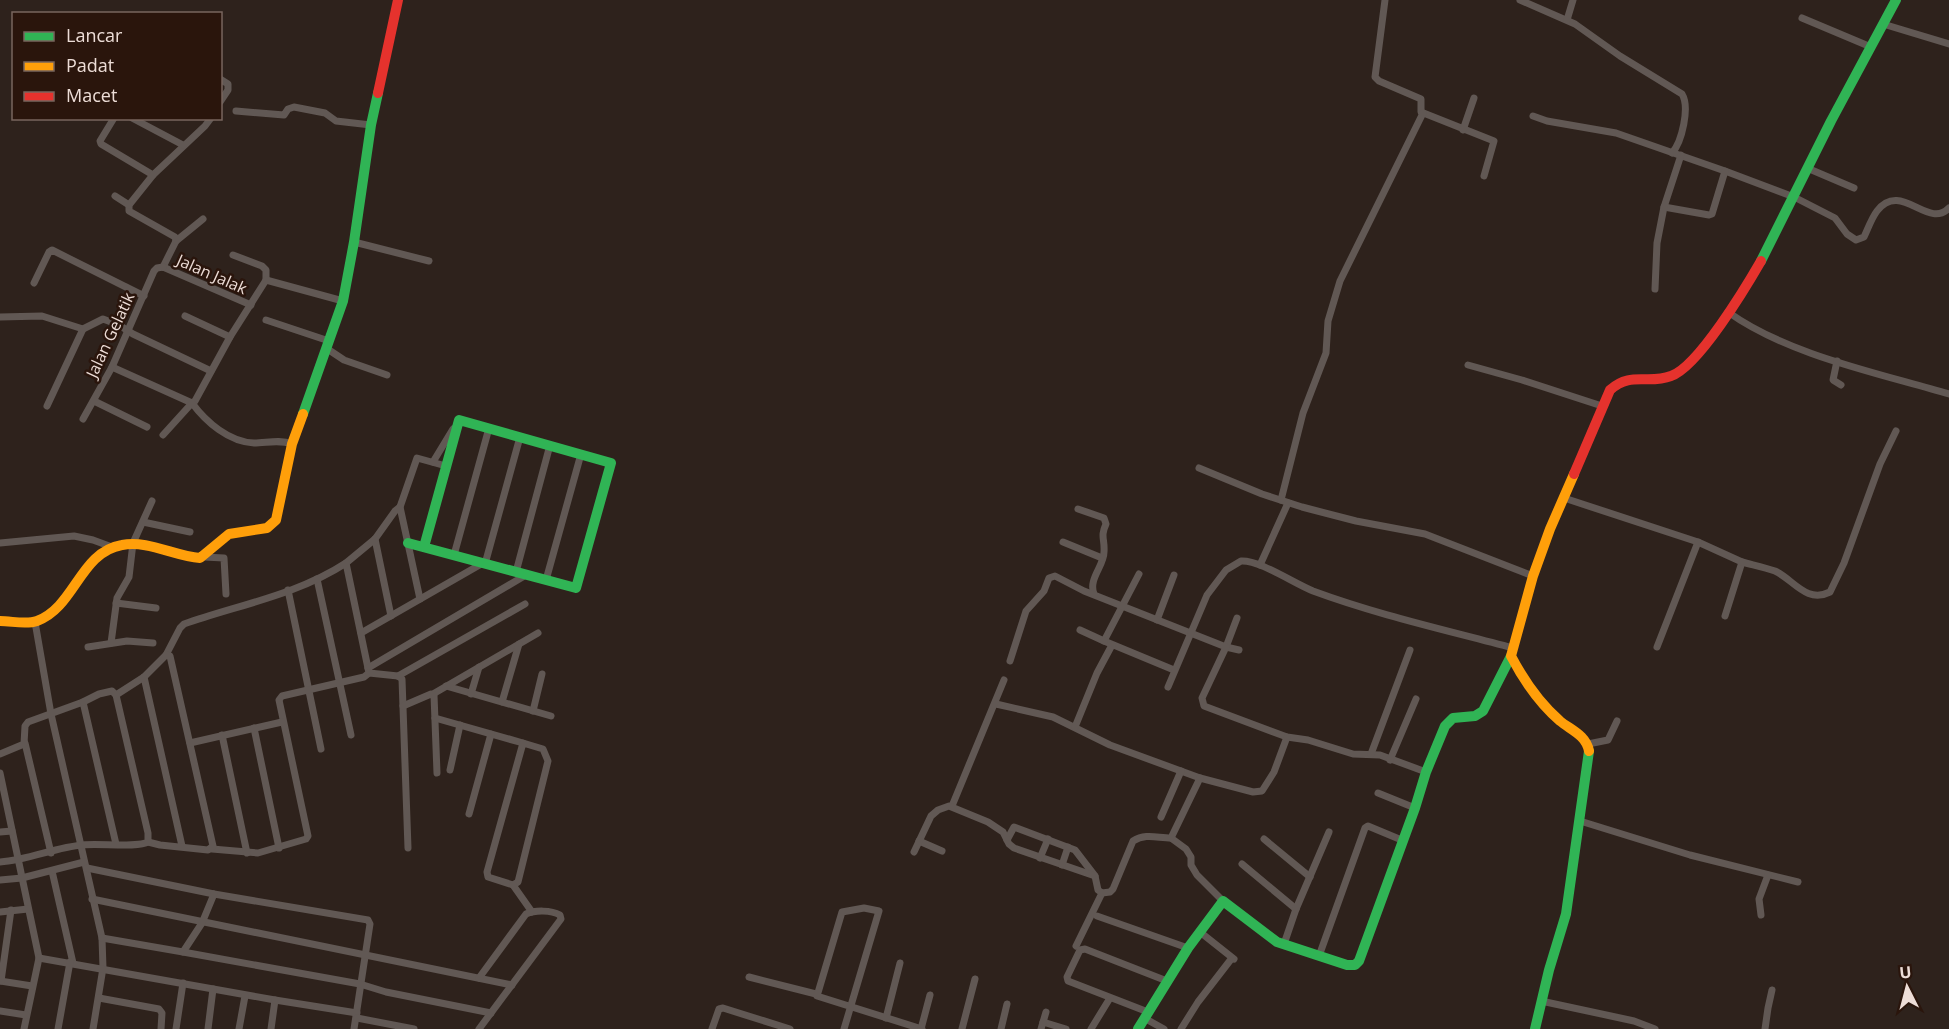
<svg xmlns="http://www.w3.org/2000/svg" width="1949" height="1029" viewBox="0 0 1949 1029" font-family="'Open Sans',sans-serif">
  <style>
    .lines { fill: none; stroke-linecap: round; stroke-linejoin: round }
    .street { stroke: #615854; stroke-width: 7 }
    .fast { stroke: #30b455; stroke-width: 10 }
    .slow { stroke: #ff9f0a; stroke-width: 10 }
    .jam { stroke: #e5322d; stroke-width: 10 }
    .labels { text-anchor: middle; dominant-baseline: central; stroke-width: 5; stroke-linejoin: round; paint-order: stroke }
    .street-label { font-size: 16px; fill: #edddd7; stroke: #2a150c }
  </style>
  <rect width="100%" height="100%" fill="#2e221c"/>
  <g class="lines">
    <!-- street -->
    <g class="street">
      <path d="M1385,0L1375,77L1379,81L1421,99V112L1494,141L1484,176"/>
      <path d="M1520,0L1575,24L1620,56L1682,94C1690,107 1682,142 1672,153"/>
      <path d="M1802,18L1871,47"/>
      <path d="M1567,20L1573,0"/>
      <path d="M1883,24L1949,44"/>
      <path d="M220,79L228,84V90L220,102"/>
      <path d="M236,111L284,115L288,109L294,107L325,113L336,121L371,125"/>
      <path d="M1533,116L1547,121L1616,133L1725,171L1794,197L1835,218L1847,234L1856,240L1864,237C1868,229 1871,219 1877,211C1901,180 1928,230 1949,208"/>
      <path d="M114,118L100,141L101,144L153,175L205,126L211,118"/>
      <path d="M132,118L183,145"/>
      <path d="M1463,130L1474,98"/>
      <path d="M1807,168L1854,188"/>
      <path d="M153,175L129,205V211L175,237L176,241L163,267"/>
      <path d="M115,196L129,205"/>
      <path d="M1664,207L1709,215L1712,214L1725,171"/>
      <path d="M176,241L203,219"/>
      <path d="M354,242L429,261"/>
      <path d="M233,255L262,266L266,270V280"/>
      <path d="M163,267L251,305"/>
      <path d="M34,283L49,252L52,250L144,296"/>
      <path d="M1655,289L1657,243L1664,207L1681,155"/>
      <path d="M1728,312C1788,355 1878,373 1949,394"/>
      <path d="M185,316L230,337"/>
      <path d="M0,317L42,316L83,329"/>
      <path d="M266,320L329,341"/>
      <path d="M326,348L344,360L387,375"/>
      <path d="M1837,361L1833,380L1841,385"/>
      <path d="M1468,365L1522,380L1602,406"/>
      <path d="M112,367L192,403L195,401L230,337L266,280L343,301"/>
      <path d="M94,401L147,427"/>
      <path d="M47,406L83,329L103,319L119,325L133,334L211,371"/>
      <path d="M83,419L112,367L154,271L157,268L163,267"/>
      <path d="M163,435L192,403C206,422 229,442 254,443C267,443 279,439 292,444"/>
      <path d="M433,462L453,429"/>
      <path d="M1199,468L1262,494L1302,507L1356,521L1425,534L1533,576"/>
      <path d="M1564,498L1698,542L1742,562L1725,616"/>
      <path d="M1281,500L1303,413L1326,353L1328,321L1340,281L1423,113"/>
      <path d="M400,507L420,599"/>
      <path d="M1078,509L1104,518L1106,524C1100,537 1105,539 1104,552C1104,566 1088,579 1094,594"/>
      <path d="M143,522L190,532"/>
      <path d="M375,539L391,616"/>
      <path d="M1063,542L1102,558"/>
      <path d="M0,543L74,536L93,540L112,547"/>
      <path d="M454,555L489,428"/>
      <path d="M204,557L224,558L226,594"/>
      <path d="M1742,562C1753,565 1764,567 1775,571C1793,579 1806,604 1830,592L1844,563L1880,464L1896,431"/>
      <path d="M346,563L375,539L395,511L400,507L417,458L446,466"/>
      <path d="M485,564L520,437"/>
      <path d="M1260,565L1288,503"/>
      <path d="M516,572L550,445"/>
      <path d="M1139,574L1104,641L1174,670"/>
      <path d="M317,579L351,735"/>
      <path d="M546,580L581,454"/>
      <path d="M288,590L321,749"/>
      <path d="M116,603L156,608"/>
      <path d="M1237,618L1226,647L1239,650"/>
      <path d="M1157,620L1174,575"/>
      <path d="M35,622L51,714L102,938L103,968L93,1029"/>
      <path d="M1080,630L1104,641"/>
      <path d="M361,633L483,563"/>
      <path d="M111,643L117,598L129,577L133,543L152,501"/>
      <path d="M88,647L127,641L153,643"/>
      <path d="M1657,647L1698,542"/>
      <path d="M166,655L180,628L184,624C238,605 297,595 346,563L369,673L364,677L282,696L279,700L308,836L306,839L258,853L212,849"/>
      <path d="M1010,661L1026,611L1044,591L1049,578L1055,576L1084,591L1226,647L1202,698L1204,706L1287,737L1308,740L1353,754L1380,755L1426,772"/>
      <path d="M368,668L526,575"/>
      <path d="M369,673L398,676L402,679L408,848"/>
      <path d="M398,676L525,604"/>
      <path d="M144,677L182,846"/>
      <path d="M446,686L551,716"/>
      <path d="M1168,687L1207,595L1226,570L1241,561C1260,560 1293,583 1313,591C1378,615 1446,630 1513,648"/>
      <path d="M433,694L538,633"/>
      <path d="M471,694L479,667"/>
      <path d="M116,695L144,677L166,655L170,656L213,846L208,850L160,845L148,842"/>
      <path d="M502,702L519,644"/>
      <path d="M996,704L1053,717L1110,745L1200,778L1253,792L1262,791L1274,772L1287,737"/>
      <path d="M403,706L431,694L434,695L437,773"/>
      <path d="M533,711L542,674"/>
      <path d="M435,718L523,743"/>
      <path d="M1075,727L1097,673L1112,645"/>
      <path d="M254,728L279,848"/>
      <path d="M222,735L247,853"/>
      <path d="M25,743L51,853"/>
      <path d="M190,743L282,722"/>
      <path d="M523,743L543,749L548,761L518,882L513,885L488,877L487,872Z"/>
      <path d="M1588,744L1608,740L1617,721"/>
      <path d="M0,754L24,744L25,726L28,722L83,702L116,844"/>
      <path d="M1371,754L1410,650"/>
      <path d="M1390,760L1416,699"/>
      <path d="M450,770L460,725"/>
      <path d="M0,773L39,958L24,1029"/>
      <path d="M1378,793L1415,808"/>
      <path d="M952,806L1004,680"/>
      <path d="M469,814L491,734"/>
      <path d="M1161,817L1181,771"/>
      <path d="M1580,821L1690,855L1798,882"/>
      <path d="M0,832L12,831"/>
      <path d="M1171,838L1186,849L1191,857V865L1197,875L1223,901"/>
      <path d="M1264,839L1310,877"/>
      <path d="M1007,840L1014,827L1075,850L1095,876"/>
      <path d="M919,841L942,851"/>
      <path d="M914,852L931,816L938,810L949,806L988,822L1003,832L1009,844L1014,848L1095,876L1098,890L1102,893L1076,946"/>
      <path d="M1040,858L1048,839"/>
      <path d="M0,862C29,860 56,847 83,845C98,843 138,848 148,842V833L116,695L112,691L99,694L83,702"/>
      <path d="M1242,864L1296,909"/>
      <path d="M1062,865L1068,847"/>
      <path d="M87,868L214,894L368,920L370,924L354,1029"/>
      <path d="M52,871L73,963"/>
      <path d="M0,880L22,878L84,862"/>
      <path d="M513,885L532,912"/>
      <path d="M1102,893L1110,892L1113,889L1133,841C1146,833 1157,838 1171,838L1200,778"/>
      <path d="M92,899L512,985"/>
      <path d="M0,912L28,909"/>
      <path d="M1761,915L1759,899L1768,875"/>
      <path d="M1097,916L1188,948"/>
      <path d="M1200,932L1234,959"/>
      <path d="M102,938L183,952L202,923L214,894"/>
      <path d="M1284,944L1296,909L1329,832"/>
      <path d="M183,952L360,984L386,992L491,1013"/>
      <path d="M1319,956L1365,828L1368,826L1404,841"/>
      <path d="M39,958L275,1000L271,1029"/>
      <path d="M749,977L816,994"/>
      <path d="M0,981L32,986"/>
      <path d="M1,981L11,910"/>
      <path d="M99,998L159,1009L162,1013L161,1029"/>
      <path d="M275,1000L357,1013"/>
      <path d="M1541,1001L1634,1021L1655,1029"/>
      <path d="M0,1011L26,1015"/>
      <path d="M1148,1012L1068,981L1067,977L1080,950L1085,949L1167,981"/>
      <path d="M357,1018L414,1029"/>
      <path d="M886,1018L900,963"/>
      <path d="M1144,1018L1164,1029"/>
      <path d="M1043,1022L1066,1029"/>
      <path d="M58,1029L70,962"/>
      <path d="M176,1029L183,983"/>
      <path d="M208,1029L213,989"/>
      <path d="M239,1029L245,996"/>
      <path d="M479,1029L561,919L560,915C551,910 535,910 526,914L479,978"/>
      <path d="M712,1029L719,1009L723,1008L790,1029"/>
      <path d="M844,1029L879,911L864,908L842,912L817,996L922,1029"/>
      <path d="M921,1029L930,995"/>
      <path d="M962,1029L975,979"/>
      <path d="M1001,1029L1007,1004"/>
      <path d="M1041,1029L1046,1012"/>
      <path d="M1091,1029L1110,998"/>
      <path d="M1181,1029L1198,1002L1232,958"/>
      <path d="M1765,1029L1768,1008L1772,990"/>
    </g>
    <!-- fast -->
    <g class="fast">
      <path d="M1761,261L1831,121L1896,0"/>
      <path d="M303,414L343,301L354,242L371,125L378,93"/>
      <path d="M408,543L576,588L611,463L459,420L424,547"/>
      <path d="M1138,1029L1188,948L1223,901L1277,942L1347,965H1355L1359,961L1415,808L1426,772L1445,726L1453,718L1475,716L1483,711L1511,656"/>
      <path d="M1535,1029L1549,970L1566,914L1589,751"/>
    </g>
    <!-- slow -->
    <g class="slow">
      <path d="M1574,474L1550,529L1533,576L1511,656C1524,681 1538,702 1560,721C1571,730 1586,735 1589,751"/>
      <path d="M0,621C12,621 26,625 37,621C75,607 80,552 122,545C148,540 174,556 200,558L229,534L267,528L276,520L292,444L303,414"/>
    </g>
    <!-- jam -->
    <g class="jam">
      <path d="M378,93L398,0"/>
      <path d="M1574,474L1610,390C1631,371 1648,385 1671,376C1698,367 1746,287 1761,261"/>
    </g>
  </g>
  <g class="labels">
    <!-- street labels -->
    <g class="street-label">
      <text transform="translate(212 274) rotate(24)">Jalan Jalak</text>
      <text transform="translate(110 335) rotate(-65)">Jalan Gelatik</text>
    </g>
  </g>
  <!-- legend -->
  <rect x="12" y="12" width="210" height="108" fill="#2a150c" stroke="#78655d" stroke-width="1.5"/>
  <rect x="24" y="32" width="30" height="9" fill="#30b455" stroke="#78655d" stroke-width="1.5"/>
  <text x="66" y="42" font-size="18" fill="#edddd7">Lancar</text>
  <rect x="24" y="62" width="30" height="9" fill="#ff9f0a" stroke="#78655d" stroke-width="1.5"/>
  <text x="66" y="72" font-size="18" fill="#edddd7">Padat</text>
  <rect x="24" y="92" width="30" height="9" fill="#e5322d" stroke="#78655d" stroke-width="1.5"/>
  <text x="66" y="102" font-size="18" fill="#edddd7">Macet</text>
  <!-- north arrow -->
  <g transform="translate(1907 987) rotate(354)" stroke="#2a150c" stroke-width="4.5" paint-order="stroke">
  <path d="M0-4.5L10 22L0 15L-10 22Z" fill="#edddd7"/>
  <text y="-9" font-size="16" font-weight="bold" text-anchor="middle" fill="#edddd7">U</text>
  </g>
</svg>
